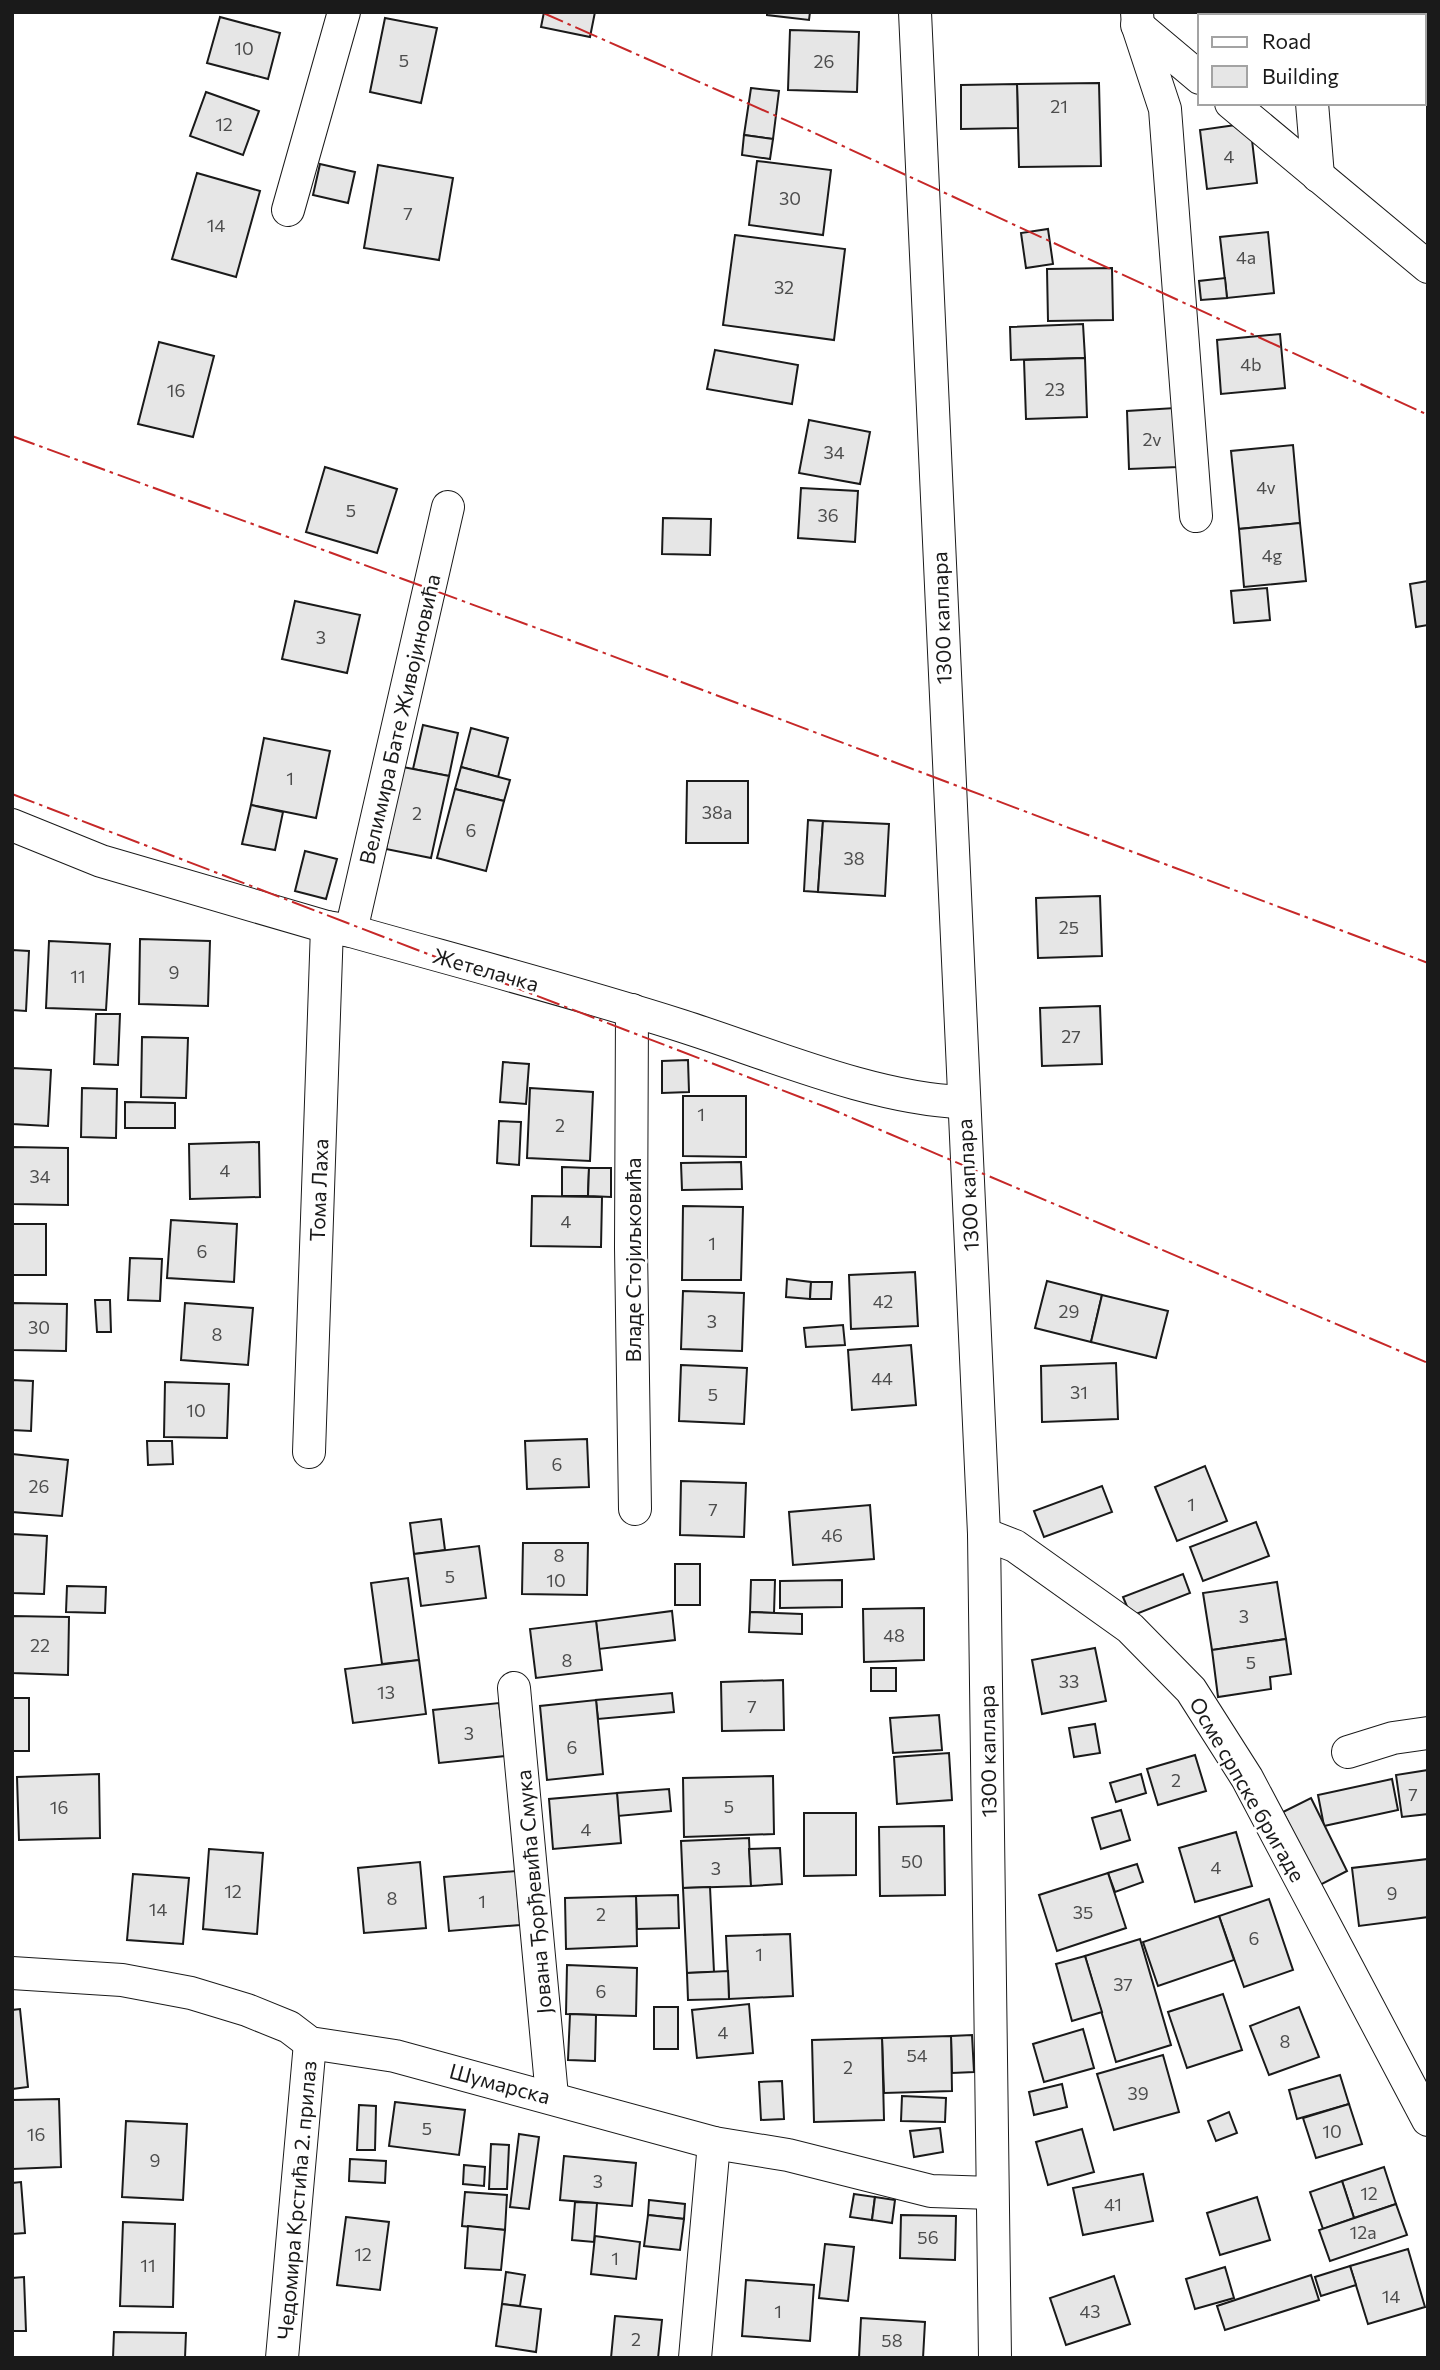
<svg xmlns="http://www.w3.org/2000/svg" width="1440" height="2370" viewBox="0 0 1440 2370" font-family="Commissioner,sans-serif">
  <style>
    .building { fill: #e6e6e6; stroke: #1a1a1a; stroke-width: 2 }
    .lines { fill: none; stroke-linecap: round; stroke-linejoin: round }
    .minor-casing { stroke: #1a1a1a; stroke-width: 34 }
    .minor { stroke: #fff; stroke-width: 32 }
    .power { stroke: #c62828; stroke-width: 2; stroke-dasharray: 24 5 3.5 5; stroke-linecap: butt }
    .labels { text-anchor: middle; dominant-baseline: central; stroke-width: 5; stroke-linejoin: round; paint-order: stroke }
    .number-label { font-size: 18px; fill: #4d4d4d }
    .street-label { font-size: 21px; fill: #1a1a1a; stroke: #fff }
  </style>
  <rect width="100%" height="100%" fill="#fff"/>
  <!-- building -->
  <g class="building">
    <path d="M544,12H595L590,37L541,27Z"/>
    <path d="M767,12H810L809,20L767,15Z"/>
    <path d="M1243,12H1293L1294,16H1243Z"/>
    <path d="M220,17L280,33L268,79L207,63Z"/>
    <path d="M385,18L437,28L421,103L370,92Z"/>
    <path d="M790,30L859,32L857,92L788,90Z"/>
    <path d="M1099,83L1101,166L1019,167L1017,84Z"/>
    <path d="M1017,84L1018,128L961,129V85Z"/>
    <path d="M751,88L779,91L773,139L744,135Z"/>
    <path d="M206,92L259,111L243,155L190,136Z"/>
    <path d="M1250,123L1257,183L1207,189L1200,130Z"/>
    <path d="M744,135L773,139L770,159L742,155Z"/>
    <path d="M757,161L831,170L823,235L749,225Z"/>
    <path d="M320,164L355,172L348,203L313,195Z"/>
    <path d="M378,165L453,178L439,260L364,248Z"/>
    <path d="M197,173L260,191L236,277L172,259Z"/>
    <path d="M1048,229L1053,264L1026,268L1021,233Z"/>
    <path d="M1268,232L1274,293L1227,298L1220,237Z"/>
    <path d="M735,235L845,249L834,340L723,325Z"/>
    <path d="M1112,268L1113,320L1048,321L1047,269Z"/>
    <path d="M1225,278L1227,298L1201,300L1199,281Z"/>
    <path d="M1083,324L1085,358L1011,360L1010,327Z"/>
    <path d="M1280,334L1285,388L1221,394L1217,340Z"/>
    <path d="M159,342L214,356L193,437L138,424Z"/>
    <path d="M715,350L798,365L792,404L707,389Z"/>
    <path d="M1085,358L1087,417L1026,419L1024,360Z"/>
    <path d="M1175,408L1178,467L1129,469L1127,411Z"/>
    <path d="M809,420L870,432L860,484L799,473Z"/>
    <path d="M1293,445L1300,523L1239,529L1231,451Z"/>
    <path d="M325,467L397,489L377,553L306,532Z"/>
    <path d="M801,488L858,491L855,542L798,538Z"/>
    <path d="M663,518L711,519L710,555L662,554Z"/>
    <path d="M1300,523L1306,581L1244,587L1239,529Z"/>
    <path d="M1428,581V625L1416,627L1410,584Z"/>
    <path d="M1267,588L1270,620L1234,623L1231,591Z"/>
    <path d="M295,601L360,615L347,673L282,659Z"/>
    <path d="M423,725L458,733L449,776L413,769Z"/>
    <path d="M471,728L508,738L498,777L461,767Z"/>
    <path d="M264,738L330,751L316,818L251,805Z"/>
    <path d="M403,767L449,776L431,858L386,849Z"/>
    <path d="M461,767L510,780L504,801L455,789Z"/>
    <path d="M687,781H748V843H686Z"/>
    <path d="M455,789L504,801L486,871L437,858Z"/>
    <path d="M251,805L283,812L275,850L242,844Z"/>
    <path d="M808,820L823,821L818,892L804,891Z"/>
    <path d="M823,821L889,824L885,896L818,892Z"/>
    <path d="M305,851L337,859L326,899L295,891Z"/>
    <path d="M1100,896L1102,956L1038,958L1036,898Z"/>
    <path d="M140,939L210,941L208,1006L139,1004Z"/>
    <path d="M49,941L110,944L106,1010L46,1008Z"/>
    <path d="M12,950L29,951L26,1011L12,1010Z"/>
    <path d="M1100,1006L1102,1064L1042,1066L1040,1008Z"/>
    <path d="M96,1014H120L118,1065L94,1064Z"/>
    <path d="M142,1037L188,1038L186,1098L141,1097Z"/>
    <path d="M688,1060L689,1092L662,1093V1061Z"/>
    <path d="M503,1062L529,1064L526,1104L500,1102Z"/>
    <path d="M12,1068L51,1070L48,1126L12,1124Z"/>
    <path d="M82,1088L117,1089L116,1138L81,1137Z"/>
    <path d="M530,1088L593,1092L590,1161L527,1158Z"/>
    <path d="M683,1096H746V1157L683,1156Z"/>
    <path d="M125,1102L175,1103V1128H125Z"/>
    <path d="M499,1121L521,1122L519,1165L497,1163Z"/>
    <path d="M259,1142L260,1197L190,1199L189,1144Z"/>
    <path d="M12,1147L68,1148V1205L12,1204Z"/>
    <path d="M741,1162L742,1189L682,1190L681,1163Z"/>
    <path d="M562,1167L589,1168L588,1196H562Z"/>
    <path d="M589,1168H611V1197L588,1196Z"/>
    <path d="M532,1196L602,1197L601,1247L531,1246Z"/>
    <path d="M683,1206L743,1207L741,1280H682Z"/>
    <path d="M171,1220L237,1224L234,1282L167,1278Z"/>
    <rect x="12" y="1224" width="34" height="51"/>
    <path d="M130,1258L162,1259L160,1301L128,1300Z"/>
    <path d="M915,1272L918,1326L851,1329L849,1275Z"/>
    <path d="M787,1279L811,1282L810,1299L786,1297Z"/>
    <path d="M1047,1281L1102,1295L1091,1342L1035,1328Z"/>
    <path d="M811,1282H832L831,1299H810Z"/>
    <path d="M683,1291L744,1293L742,1351L681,1349Z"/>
    <path d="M1102,1295L1168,1311L1156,1358L1091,1342Z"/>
    <path d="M95,1300H110L111,1332H97Z"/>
    <path d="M12,1303L67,1304L66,1351L12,1350Z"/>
    <path d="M185,1303L253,1308L248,1365L181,1360Z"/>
    <path d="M843,1325L845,1345L806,1347L804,1328Z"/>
    <path d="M911,1345L916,1405L852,1410L848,1350Z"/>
    <path d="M1116,1363L1118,1419L1042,1422L1041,1366Z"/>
    <path d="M681,1365L747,1368L744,1424L679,1421Z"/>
    <path d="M12,1380L33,1381L31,1431L12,1430Z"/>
    <path d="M165,1382L229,1384L227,1438L164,1437Z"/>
    <path d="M587,1439L589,1487L527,1489L525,1441Z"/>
    <path d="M147,1441H172L173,1464L148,1465Z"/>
    <path d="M12,1454L68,1460L62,1516L12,1512Z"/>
    <path d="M1205,1466L1227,1521L1177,1541L1155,1487Z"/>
    <path d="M681,1481L746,1483L744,1537L680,1535Z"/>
    <path d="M1102,1486L1112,1512L1044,1537L1034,1511Z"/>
    <path d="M870,1505L874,1559L793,1565L789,1512Z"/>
    <path d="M441,1519L445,1550L414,1554L410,1523Z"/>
    <path d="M1256,1522L1269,1556L1203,1581L1190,1547Z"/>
    <path d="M12,1534L47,1536L44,1594L12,1593Z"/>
    <path d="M523,1543H588L587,1595L522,1594Z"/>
    <path d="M479,1546L486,1598L421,1606L414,1554Z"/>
    <rect x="675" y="1564" width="25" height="41"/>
    <path d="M1183,1574L1190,1593L1131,1616L1123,1597Z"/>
    <path d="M408,1578L419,1660L382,1664L371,1583Z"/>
    <path d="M751,1580H775L774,1613L750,1612Z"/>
    <path d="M842,1580V1607L780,1608V1581Z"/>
    <path d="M1277,1582L1286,1639L1212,1650L1203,1593Z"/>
    <path d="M67,1586L106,1587L105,1613L66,1612Z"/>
    <path d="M924,1608V1660L864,1662L863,1609Z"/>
    <path d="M672,1611L675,1640L599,1649L596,1621Z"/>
    <path d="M750,1612L802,1614V1634L749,1632Z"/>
    <path d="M12,1616L69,1617L68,1675L12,1673Z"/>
    <path d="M596,1621L602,1670L536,1678L530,1629Z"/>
    <path d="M1286,1639L1291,1674L1270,1677L1271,1689L1218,1697L1212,1650Z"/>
    <path d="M1095,1648L1106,1701L1042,1714L1032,1660Z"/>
    <path d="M419,1660L426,1714L353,1723L345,1669Z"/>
    <rect x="871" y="1668" width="25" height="23"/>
    <path d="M783,1680L784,1730L722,1731L721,1682Z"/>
    <path d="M672,1693L674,1712L598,1719L596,1700Z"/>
    <rect x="12" y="1698" width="17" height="53"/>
    <path d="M596,1700L603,1774L547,1780L540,1706Z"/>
    <path d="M499,1703L505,1756L439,1763L433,1710Z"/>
    <path d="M939,1715L942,1750L893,1753L890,1718Z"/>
    <path d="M1095,1724L1100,1753L1074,1757L1069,1728Z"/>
    <path d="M949,1753L952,1800L897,1804L894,1757Z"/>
    <path d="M1195,1755L1206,1791L1158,1805L1147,1769Z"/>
    <path d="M1428,1770V1814L1402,1817L1396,1775Z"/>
    <path d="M99,1774L100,1838L19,1840L17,1777Z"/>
    <path d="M1141,1774L1146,1793L1116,1802L1110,1783Z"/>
    <path d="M773,1776L774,1834L684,1837L683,1778Z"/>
    <path d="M1392,1779L1398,1810L1324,1826L1318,1795Z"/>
    <path d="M669,1789L671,1811L618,1816L617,1793Z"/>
    <path d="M617,1793L621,1843L553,1849L549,1799Z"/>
    <path d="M1311,1798L1347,1871L1320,1885L1283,1812Z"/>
    <path d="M1121,1810L1130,1840L1101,1849L1092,1818Z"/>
    <path d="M804,1813H856V1875L804,1876Z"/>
    <path d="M944,1826L945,1895L880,1896L879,1827Z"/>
    <path d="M1236,1832L1252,1886L1195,1902L1179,1848Z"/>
    <path d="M749,1838L751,1886L683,1888L681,1841Z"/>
    <path d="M780,1848L782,1884L751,1886L749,1849Z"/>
    <path d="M209,1849L263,1853L257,1934L203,1929Z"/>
    <path d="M1428,1859V1917L1359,1926L1352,1868Z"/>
    <path d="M420,1862L426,1928L364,1933L358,1868Z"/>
    <path d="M1137,1864L1143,1882L1115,1892L1108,1873Z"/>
    <path d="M516,1871L520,1925L449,1931L444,1877Z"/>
    <path d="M1108,1873L1126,1928L1057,1951L1039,1895Z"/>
    <path d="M133,1874L189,1878L183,1944L127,1940Z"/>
    <path d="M710,1887L714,1972L687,1973L683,1888Z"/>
    <path d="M678,1895L679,1928L637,1929L636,1896Z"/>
    <path d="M636,1896L637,1946L566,1949L565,1898Z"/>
    <path d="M1269,1899L1293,1970L1244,1987L1219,1916Z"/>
    <path d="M1219,1916L1234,1960L1158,1986L1143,1942Z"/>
    <path d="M790,1934L793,1996L729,1999L726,1936Z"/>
    <path d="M1140,1939L1171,2045L1116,2062L1085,1956Z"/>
    <path d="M1085,1956L1102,2012L1072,2021L1056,1964Z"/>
    <path d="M567,1965L637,1968L636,2016L566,2014Z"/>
    <path d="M728,1971L729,1999L688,2000L687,1973Z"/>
    <path d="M1223,1994L1242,2050L1187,2068L1168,2012Z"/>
    <path d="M749,2004L753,2053L697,2058L692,2010Z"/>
    <rect x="654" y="2007" width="24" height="42"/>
    <path d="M1299,2007L1319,2057L1269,2075L1250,2026Z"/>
    <path d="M20,2009L28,2087L12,2089V2010Z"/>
    <path d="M570,2014L596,2015L595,2061L568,2060Z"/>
    <path d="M1083,2029L1094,2068L1044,2082L1033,2044Z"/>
    <path d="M972,2035L974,2072L952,2073L951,2036Z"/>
    <path d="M951,2036L952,2091L884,2093L882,2038Z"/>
    <path d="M882,2038L884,2120L814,2122L812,2040Z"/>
    <path d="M1163,2055L1179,2112L1114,2130L1097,2074Z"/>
    <path d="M1340,2075L1349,2104L1297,2119L1289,2090Z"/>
    <path d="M782,2081L784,2119L761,2120L759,2082Z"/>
    <path d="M1062,2084L1067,2107L1034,2115L1029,2092Z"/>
    <path d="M902,2096L946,2098L945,2122L901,2121Z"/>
    <path d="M59,2099L61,2167L12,2169V2100Z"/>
    <path d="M395,2102L465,2110L459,2155L389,2146Z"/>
    <path d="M1349,2104L1362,2144L1316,2158L1303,2118Z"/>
    <path d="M359,2105L376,2106L375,2150H357Z"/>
    <path d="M1229,2112L1237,2133L1216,2141L1208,2121Z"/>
    <path d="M126,2121L187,2124L183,2200L122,2197Z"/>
    <path d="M940,2128L943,2152L914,2157L910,2131Z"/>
    <path d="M1082,2129L1094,2172L1048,2185L1036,2142Z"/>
    <path d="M519,2134L539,2137L529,2209L510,2207Z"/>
    <path d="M491,2144L509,2145L507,2189H489Z"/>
    <path d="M564,2156L636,2163L632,2206L560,2200Z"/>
    <path d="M350,2159L386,2161L385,2183L349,2181Z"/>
    <path d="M464,2165L485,2167L484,2186L463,2184Z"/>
    <path d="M1384,2167L1396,2204L1354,2218L1342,2181Z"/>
    <path d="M1143,2174L1153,2221L1083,2235L1073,2188Z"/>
    <path d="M1342,2181L1354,2218L1323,2229L1310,2192Z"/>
    <path d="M21,2182L25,2233L12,2234V2183Z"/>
    <path d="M465,2192L507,2195L505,2230L462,2226Z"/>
    <path d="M854,2194L875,2197L872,2220L850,2217Z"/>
    <path d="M875,2197L895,2200L892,2223L872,2220Z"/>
    <path d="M1257,2197L1270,2240L1220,2255L1207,2213Z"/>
    <path d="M649,2200L685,2204L684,2219L648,2215Z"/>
    <path d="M575,2202L597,2203L594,2242L572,2240Z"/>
    <path d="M1396,2204L1407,2235L1330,2261L1319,2230Z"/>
    <path d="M648,2215L684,2219L680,2250L644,2246Z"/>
    <path d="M901,2215L956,2216L955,2260L900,2258Z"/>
    <path d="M346,2217L389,2222L380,2290L337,2285Z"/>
    <path d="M123,2222L175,2224L173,2307L120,2306Z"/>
    <path d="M468,2226L505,2230L501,2270L465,2268Z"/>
    <path d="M595,2236L640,2242L636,2279L591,2274Z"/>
    <path d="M825,2244L854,2247L848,2301L819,2298Z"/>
    <path d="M1408,2249L1425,2307L1368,2324L1350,2266Z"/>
    <path d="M1350,2266L1356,2285L1321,2296L1315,2277Z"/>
    <path d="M1225,2267L1234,2298L1195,2309L1186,2279Z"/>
    <path d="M506,2272L525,2275L520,2306L502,2304Z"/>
    <path d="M1311,2275L1319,2300L1225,2330L1217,2306Z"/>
    <path d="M1114,2276L1130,2324L1066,2345L1050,2298Z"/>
    <path d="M24,2277L26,2331H12V2278Z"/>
    <path d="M746,2280L814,2285L810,2341L742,2336Z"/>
    <path d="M502,2304L541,2309L536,2352L496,2346Z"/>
    <path d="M615,2316L662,2320L658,2358H611Z"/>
    <path d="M861,2318L925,2322L923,2358H859Z"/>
    <path d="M114,2332L186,2333L185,2358H113Z"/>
  </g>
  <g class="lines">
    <defs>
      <g id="minor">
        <path d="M915,12L984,1534L995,2358"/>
        <path d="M1137,12L1138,27L1165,109L1196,516"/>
        <path d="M1304,12V16"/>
        <path d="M1137,25L1200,78"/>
        <path d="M1231,103L1428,267"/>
        <path d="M1312,103L1318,176"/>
        <path d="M288,210L344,12"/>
        <path d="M12,825L101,861L327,927L351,931C461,962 572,991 682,1026C767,1053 874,1099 962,1102"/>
        <path d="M351,931L448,507"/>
        <path d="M632,1010L631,1248L635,1509"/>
        <path d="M309,1452L327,927"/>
        <path d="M984,1534L1015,1546L1130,1628L1191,1690L1247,1778L1428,2120"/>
        <path d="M514,1688L552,2096"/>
        <path d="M1348,1752L1393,1738L1428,1733"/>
        <path d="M12,1973L122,1980L191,1993L247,2010L289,2027L310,2043L395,2056L714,2143L788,2155L931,2191L992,2193"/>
        <path d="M282,2358L310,2043"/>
        <path d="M695,2358L714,2143"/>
      </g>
    </defs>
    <!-- minor casing -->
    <use href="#minor" class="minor-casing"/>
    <!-- minor -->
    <use href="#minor" class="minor"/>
    <!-- power -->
    <g class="power">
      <path d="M541,12L808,130L1428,415"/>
      <path d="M12,436L583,645L1428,963"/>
      <path d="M12,794L831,1109L1428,1363"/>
    </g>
  </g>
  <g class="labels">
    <!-- number labels -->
    <g class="number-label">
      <text x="244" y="48">10</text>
      <text x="404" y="60">5</text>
      <text x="824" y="61">26</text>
      <text x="1059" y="106">21</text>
      <text x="224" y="124">12</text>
      <text x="1229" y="156">4</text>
      <text x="790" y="198">30</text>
      <text x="408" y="213">7</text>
      <text x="216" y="225">14</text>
      <text x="1246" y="257">4a</text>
      <text x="784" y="287">32</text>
      <text x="1251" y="364">4b</text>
      <text x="1055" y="389">23</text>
      <text x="176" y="390">16</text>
      <text x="1152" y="439">2v</text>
      <text x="834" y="452">34</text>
      <text x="1266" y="487">4v</text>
      <text x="351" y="510">5</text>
      <text x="828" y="515">36</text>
      <text x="1272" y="555">4g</text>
      <text x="321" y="637">3</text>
      <text x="290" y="778">1</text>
      <text x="717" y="812">38a</text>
      <text x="417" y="813">2</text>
      <text x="471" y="830">6</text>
      <text x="854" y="858">38</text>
      <text x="1069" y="927">25</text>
      <text x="174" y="972">9</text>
      <text x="78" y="976">11</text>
      <text x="1071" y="1036">27</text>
      <text x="701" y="1114">1</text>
      <text x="560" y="1125">2</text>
      <text x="225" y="1170">4</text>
      <text x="40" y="1176">34</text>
      <text x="566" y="1221">4</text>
      <text x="712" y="1243">1</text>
      <text x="202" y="1251">6</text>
      <text x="883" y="1301">42</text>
      <text x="1069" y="1311">29</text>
      <text x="712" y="1321">3</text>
      <text x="39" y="1327">30</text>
      <text x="217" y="1334">8</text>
      <text x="882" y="1378">44</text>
      <text x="1079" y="1392">31</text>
      <text x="713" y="1394">5</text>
      <text x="196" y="1410">10</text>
      <text x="557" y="1464">6</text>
      <text x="39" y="1486">26</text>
      <text x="1191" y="1504">1</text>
      <text x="713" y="1509">7</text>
      <text x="832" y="1535">46</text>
      <text x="559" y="1555">8</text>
      <text x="450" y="1576">5</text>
      <text x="556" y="1580">10</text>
      <text x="1244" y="1616">3</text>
      <text x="894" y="1635">48</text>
      <text x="40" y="1645">22</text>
      <text x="567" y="1660">8</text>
      <text x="1251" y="1662">5</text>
      <text x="1069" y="1681">33</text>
      <text x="386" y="1692">13</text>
      <text x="752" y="1706">7</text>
      <text x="469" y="1733">3</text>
      <text x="572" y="1747">6</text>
      <text x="1176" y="1780">2</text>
      <text x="1413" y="1794">7</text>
      <text x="729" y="1806">5</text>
      <text x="59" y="1807">16</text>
      <text x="586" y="1829">4</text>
      <text x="912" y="1861">50</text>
      <text x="1216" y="1867">4</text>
      <text x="716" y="1868">3</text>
      <text x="233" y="1891">12</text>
      <text x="1392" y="1893">9</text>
      <text x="392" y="1898">8</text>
      <text x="482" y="1901">1</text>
      <text x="158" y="1909">14</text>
      <text x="1083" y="1912">35</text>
      <text x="601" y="1914">2</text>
      <text x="1254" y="1938">6</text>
      <text x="759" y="1954">1</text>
      <text x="1123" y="1984">37</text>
      <text x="601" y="1991">6</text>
      <text x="723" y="2032">4</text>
      <text x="1285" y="2041">8</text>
      <text x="917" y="2055">54</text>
      <text x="848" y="2067">2</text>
      <text x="1138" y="2093">39</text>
      <text x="427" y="2128">5</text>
      <text x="1332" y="2131">10</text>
      <text x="36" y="2134">16</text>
      <text x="155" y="2160">9</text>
      <text x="598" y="2181">3</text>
      <text x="1369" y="2193">12</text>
      <text x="1113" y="2204">41</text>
      <text x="1363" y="2232">12a</text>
      <text x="928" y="2237">56</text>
      <text x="363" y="2254">12</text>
      <text x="615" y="2258">1</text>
      <text x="148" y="2265">11</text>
      <text x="1391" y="2296">14</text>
      <text x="778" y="2311">1</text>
      <text x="1090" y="2311">43</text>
      <text x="636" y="2339">2</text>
      <text x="892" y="2340">58</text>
    </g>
    <!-- street labels -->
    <g class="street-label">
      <text transform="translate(941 618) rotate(-92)">1300 каплара</text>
      <text transform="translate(399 719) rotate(-77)">Велимира Бате Живојиновића</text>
      <text transform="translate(486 969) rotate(16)">Жетелачка</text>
      <text transform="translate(967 1185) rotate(-93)">1300 каплара</text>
      <text transform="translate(318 1190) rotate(-88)">Тома Лаха</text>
      <text transform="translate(632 1260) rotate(-90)">Владе Стојиљковића</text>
      <text transform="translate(987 1751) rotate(-91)">1300 каплара</text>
      <text transform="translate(1248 1789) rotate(60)">Осме српске бригаде</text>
      <text transform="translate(533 1892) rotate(-95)">Јована Ђорђевића Смука</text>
      <text transform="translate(500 2083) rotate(15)">Шумарска</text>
      <text transform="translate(296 2200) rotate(-85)">Чедомира Крстића 2. прилаз</text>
    </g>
  </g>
  <!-- border -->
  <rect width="1440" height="2370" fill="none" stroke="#1a1a1a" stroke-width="28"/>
  <!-- legend -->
  <rect x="1198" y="14" width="228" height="91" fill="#ffffff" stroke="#a3a3a3" stroke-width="2"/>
  <rect x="1212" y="37" width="35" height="10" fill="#ffffff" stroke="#a3a3a3" stroke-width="2"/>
  <text x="1262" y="49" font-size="21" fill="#1a1a1a">Road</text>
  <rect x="1212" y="66" width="35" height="21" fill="#e6e6e6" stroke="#a3a3a3" stroke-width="2"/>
  <text x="1262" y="84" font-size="21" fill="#1a1a1a">Building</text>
</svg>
